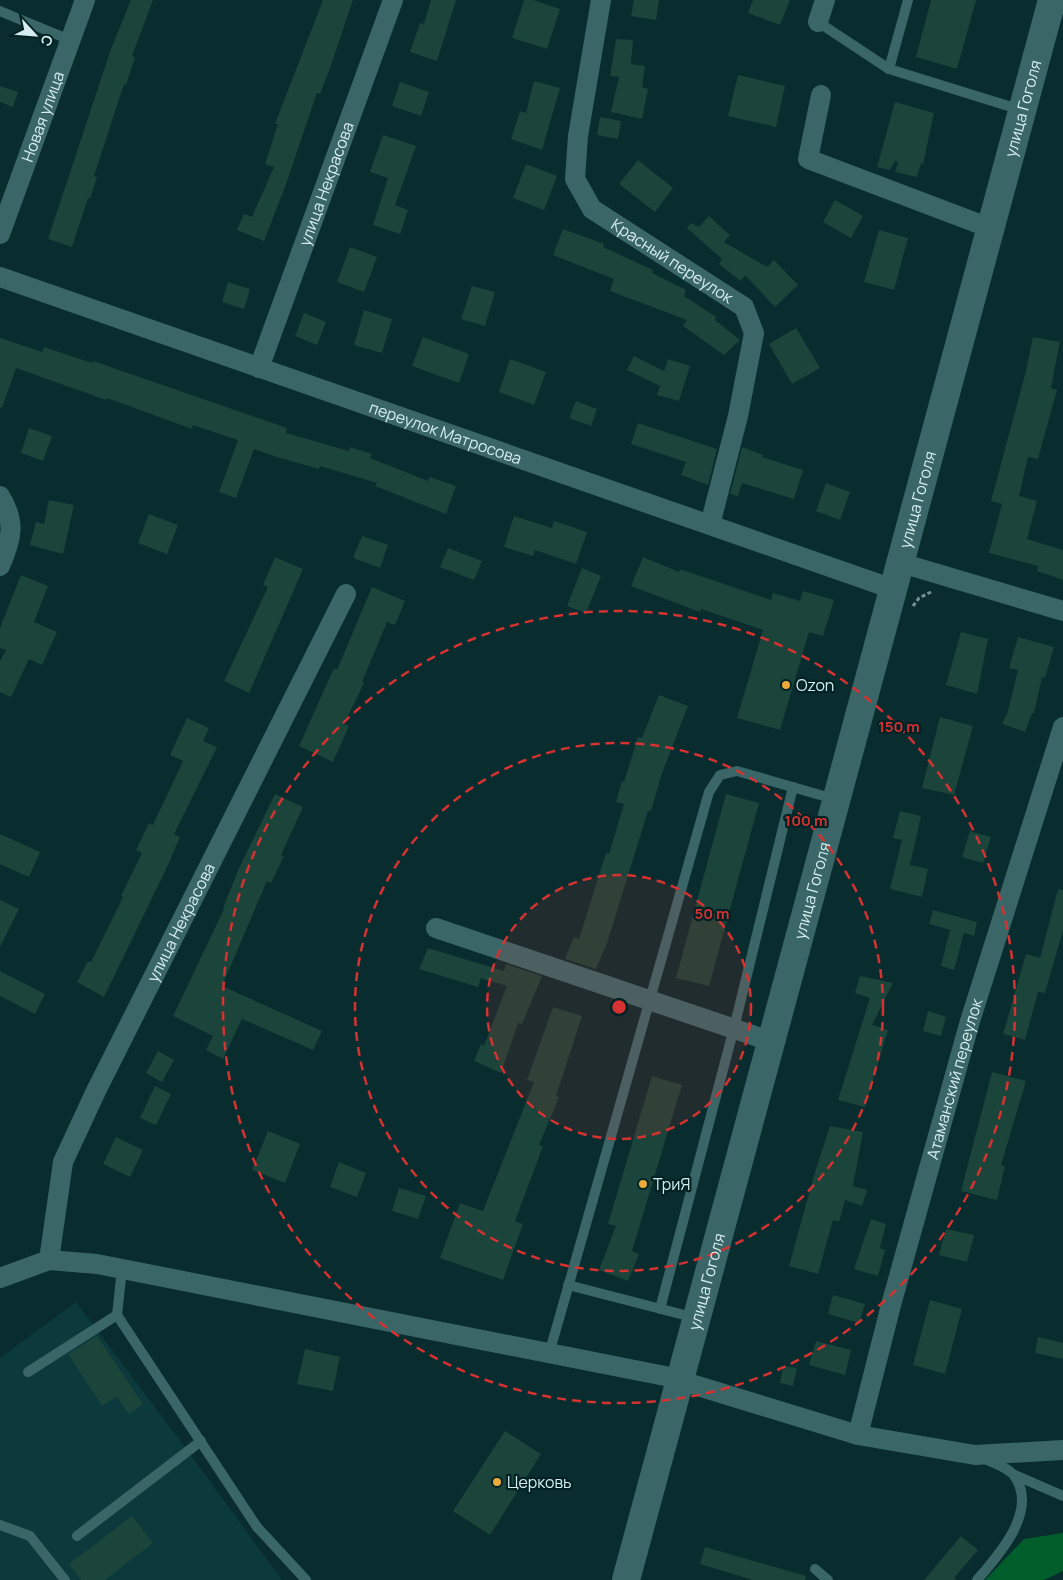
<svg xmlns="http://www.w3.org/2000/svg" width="1063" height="1580" viewBox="0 0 1063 1580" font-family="Manrope,sans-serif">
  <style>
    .built { fill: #0b393c }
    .forest { fill: #015e2a }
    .building { fill: #1b443a }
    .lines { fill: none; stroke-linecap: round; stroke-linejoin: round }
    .path { stroke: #739192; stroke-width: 3; stroke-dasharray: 4 2.5; stroke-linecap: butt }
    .service { stroke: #3a6668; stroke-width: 10 }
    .minor { stroke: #3a6668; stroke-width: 20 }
    .secondary { stroke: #3a6668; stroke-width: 28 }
    .ring { fill: none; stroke: #d63232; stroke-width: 2.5; stroke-dasharray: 9 6 }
    .poi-dot { fill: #ebaa39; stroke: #002224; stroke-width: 2 }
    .labels { text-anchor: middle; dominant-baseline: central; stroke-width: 4.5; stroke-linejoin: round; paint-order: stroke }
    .street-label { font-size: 16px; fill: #d5edee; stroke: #002224 }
    .poi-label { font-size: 16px; fill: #d5edee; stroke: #002224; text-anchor: start }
    .centre { fill: #d63232; stroke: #002224; stroke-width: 2.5 }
    .ring-label { font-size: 15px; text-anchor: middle; font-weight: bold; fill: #d63232; stroke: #002224; stroke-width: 4.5; stroke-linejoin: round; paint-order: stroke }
  </style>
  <rect width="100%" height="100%" fill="#092c2e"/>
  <!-- built -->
  <path class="built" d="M76,1302L182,1443L282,1580H0V1358Z"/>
  <!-- forest -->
  <path class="forest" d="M1063,1533V1571L1044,1580H985L1024,1539Z"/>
  <!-- building -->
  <g class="building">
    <path d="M131,0H153L132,56L135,57L126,85L124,84L94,176L97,177L90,199L88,198L72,247L48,239L111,49Z"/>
    <path d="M323,0H353L330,68L320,94L317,93L285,187L264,241L237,230L244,214L252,217L274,167L265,164L278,124H275Z"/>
    <path d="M431,0H456L437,61L410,52L420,23L424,24Z"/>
    <path d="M524,0H533L560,9L547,49L512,38Z"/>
    <path d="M634,0H659L656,20L631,16Z"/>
    <path d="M753,0H790L780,25L748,13Z"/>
    <path d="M931,0H976L957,69L916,57Z"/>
    <path d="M616,39L633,40L631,64L645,66L642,87L648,89L642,119L611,112L619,77L610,76Z"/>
    <path d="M738,75L785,86L776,127L728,116Z"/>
    <path d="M534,81L560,88L542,150L511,139L520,111L526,113Z"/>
    <path d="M400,82L429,92L421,116L392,106Z"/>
    <path d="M0,86L18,92L13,107L0,102Z"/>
    <path d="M895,102L934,113L923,164L921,163L917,177L895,172L898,162L895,161L890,170L877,167Z"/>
    <path d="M600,117L621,121L618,139L597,135Z"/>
    <path d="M383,135L416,146L395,205L408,210L400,234L373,225L388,178L370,172Z"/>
    <path d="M638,160L673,188L655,212L619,184Z"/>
    <path d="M526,164L557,176L544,210L513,198Z"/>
    <path d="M835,200L863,216L851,238L823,222Z"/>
    <path d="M709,216L730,235L724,242L767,267L774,260L798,285L775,307L745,275L741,281L719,264L722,259L687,228L691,223L699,227Z"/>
    <path d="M563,229L604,244L603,247L653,270L652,273L686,290L684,296L716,317L715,320L740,340L724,355L683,326L687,320L610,291L614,279L553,255Z"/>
    <path d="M879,230L908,238L894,290L864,282Z"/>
    <path d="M350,247L377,257L364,292L337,282Z"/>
    <path d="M228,282L250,289L244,309L222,302Z"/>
    <path d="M472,286L495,292L485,326L461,319Z"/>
    <path d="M364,310L392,319L382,353L354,345Z"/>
    <path d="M304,313L326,322L317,345L295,336Z"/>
    <path d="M796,328L820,368L792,384L769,344Z"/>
    <path d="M423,337L469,354L459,383L412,366Z"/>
    <path d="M1033,337L1060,342L1051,388L1057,390L1038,459L1028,457L1019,496L1037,501L1027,539L1063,550V580L1037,571L1038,566L989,553L1002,504L991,501L1026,371Z"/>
    <path d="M0,338L42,352L44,347L92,363L93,361L287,428L286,433L349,451L350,447L372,454L370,458L428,481L430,477L456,486L446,514L375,486L377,483L320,466L319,469L277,457L254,449L236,498L219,492L238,440L193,425L192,429L107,398L106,400L16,368L2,408L0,407Z"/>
    <path d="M634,356L664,371L668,359L690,366L679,401L657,395L660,386L627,370Z"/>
    <path d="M510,359L546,372L534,405L499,392Z"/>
    <path d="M576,401L597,409L591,426L569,418Z"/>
    <path d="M638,423L717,449L708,485L681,475L686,462L631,444Z"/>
    <path d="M29,428L52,436L43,461L21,453Z"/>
    <path d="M742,447L763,455L762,457L803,470L794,499L742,483L738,496L730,494Z"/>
    <path d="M826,483L850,492L840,520L816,511Z"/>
    <path d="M49,500L74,505L63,554L30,545L36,522L44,524Z"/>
    <path d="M149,514L178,525L167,554L138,543Z"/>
    <path d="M514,516L552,528L554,521L587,532L576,564L535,550L533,556L504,547Z"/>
    <path d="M362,536L388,545L380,568L353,558Z"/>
    <path d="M448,548L482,561L474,580L440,567Z"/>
    <path d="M275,557L303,569L249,693L224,681L268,587L263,585Z"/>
    <path d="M643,557L679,572L680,569L771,600L773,593L800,601L803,591L834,600L823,636L809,632L780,730L737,718L763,630L701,609L700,612L631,586Z"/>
    <path d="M582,568L601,576L586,613L567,606Z"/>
    <path d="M21,575L48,586L34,622L57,632L42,665L29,659L11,697L0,692V661L6,650L0,648V628Z"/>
    <path d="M372,587L405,601L395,625L387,622L362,682L364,683L344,724L349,726L333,762L299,746L334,668L337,670Z"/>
    <path d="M961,632L988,639L977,694L946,685Z"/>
    <path d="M1018,637L1054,647L1045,678L1042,677L1034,713H1032L1025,732L1002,724L1008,711L1018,670L1009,668Z"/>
    <path d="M659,695L688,706L662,773L651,811H648L607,943L596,969L565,959L574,937L579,939L606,853L609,854L624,804L616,802L622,781L624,782L638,737L642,738Z"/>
    <path d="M940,717L973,726L954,795L922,788Z"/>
    <path d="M187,718L209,728L203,741L217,747L174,834L180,837L168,865L104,997L77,982L88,961L91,962L123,897L121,896L142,853L136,850L149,823L153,825L183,761L170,755Z"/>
    <path d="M275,794L303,807L281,855L284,856L271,883L267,881L222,986L322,1031L313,1050L242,1019L223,1059L206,1050L213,1036L173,1016L224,909L223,908L239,868Z"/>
    <path d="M726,794L759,803L709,986L676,978Z"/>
    <path d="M900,811L921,816L910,865L928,869L922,897L890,889L902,840L893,838Z"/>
    <path d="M970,831L991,837L983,863L962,857Z"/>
    <path d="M0,834L40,852L29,877L0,864Z"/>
    <path d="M1058,889L1063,890V930L1045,993L1038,992L1025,1040L1003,1034L1026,954L1040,958Z"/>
    <path d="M0,900L19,909L0,947Z"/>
    <path d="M933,910L977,922L974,936L964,933L954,970L941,966L950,930L929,924Z"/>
    <path d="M428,948L504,971L506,964L542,976L522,1024L518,1023L501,1073L474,1061L481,1044L484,1046L507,986L481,978L478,987L419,969Z"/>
    <path d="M0,971L45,994L35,1014L0,996Z"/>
    <path d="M860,976L893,983L872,1025L888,1030L865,1107L838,1100L870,998L855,993Z"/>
    <path d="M553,1007L582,1016L556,1096L559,1097L539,1145L543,1146L515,1221L523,1224L503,1280L440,1258L460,1203L483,1211L534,1082L527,1080Z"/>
    <path d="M928,1011L946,1017L941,1036L923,1031Z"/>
    <path d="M158,1051L174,1060L162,1082L146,1073Z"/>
    <path d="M992,1072L1026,1081L1001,1165L1005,1166L997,1200L961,1191Z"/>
    <path d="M652,1076L682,1085L632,1251L639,1254L628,1281L599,1270L616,1226L608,1224Z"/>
    <path d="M155,1086L171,1094L156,1125L140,1118Z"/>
    <path d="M830,1126L863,1132L853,1186L867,1190L862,1206L845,1200L839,1222L833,1220L818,1274L789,1266L815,1172Z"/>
    <path d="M268,1131L300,1144L285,1183L252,1170Z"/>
    <path d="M116,1137L143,1150L130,1177L103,1164Z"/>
    <path d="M339,1162L366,1173L357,1197L330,1187Z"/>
    <path d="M399,1188L426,1196L418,1219L392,1211Z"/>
    <path d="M871,1219L886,1224L880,1248L885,1250L878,1276L854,1269Z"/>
    <path d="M946,1229L974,1235L967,1262L939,1255Z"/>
    <path d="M833,1295L865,1304L859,1323L828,1314Z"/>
    <path d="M930,1300L962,1309L945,1374L913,1365Z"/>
    <path d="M97,1336L143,1404L129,1414L117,1397L102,1406L68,1354Z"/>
    <path d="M1038,1337L1063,1343V1359L1035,1353Z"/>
    <path d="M816,1341L851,1350L845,1375L809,1365Z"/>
    <path d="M305,1349L340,1357L333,1391L297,1384Z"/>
    <path d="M783,1366L797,1368L793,1386L780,1383Z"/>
    <path d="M505,1431L541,1454L490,1535L453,1511Z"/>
    <path d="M132,1516L153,1543L105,1580H81L69,1564Z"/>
    <path d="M961,1536L978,1550L954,1578L957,1580H924Z"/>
    <path d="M705,1547L806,1576L805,1580H753L700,1564Z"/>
  </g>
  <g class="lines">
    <!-- path -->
    <path class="path" d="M913,606L919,598L931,592"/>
    <!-- service -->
    <g class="service">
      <path d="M0,11L70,40"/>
      <path d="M818,22L889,69L1021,110"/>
      <path d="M889,69L908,0"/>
      <path d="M122,1269L117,1315L257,1527L306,1580"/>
      <path d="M568,1285L696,1318"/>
      <path d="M660,1309L734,1028L793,787"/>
      <path d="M549,1354L709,792L720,775L737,771L834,799"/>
      <path d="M28,1372L117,1315"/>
      <path d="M1015,1475L1063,1496"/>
      <path d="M0,1525L30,1536L65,1580"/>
      <path d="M77,1536L201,1441"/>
      <path d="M815,1569L828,1580"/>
      <path d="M977,1580C999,1555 1038,1511 1015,1477C1010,1468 994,1463 985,1459"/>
    </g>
    <!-- minor -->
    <g class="minor">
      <path id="s1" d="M601,0L578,136L575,179L592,209L744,307L754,333L738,416L710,525"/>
      <path d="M818,22L825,0"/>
      <path d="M821,95L808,159L990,228"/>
      <path id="s2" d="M0,234L85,0"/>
      <path id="s3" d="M0,277L893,589"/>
      <path id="s4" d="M259,368L393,0"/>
      <path d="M0,496C16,522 12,539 0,566"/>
      <path d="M901,563L1063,611"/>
      <path d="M436,928L770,1041"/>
      <path id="s5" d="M49,1260L63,1162L96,1091L346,594"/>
      <path d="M0,1278L49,1260L97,1264L665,1376L858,1435L975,1455L1063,1450"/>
      <path id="s6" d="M858,1435L891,1305L970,1021L1063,727"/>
    </g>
    <!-- secondary -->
    <path class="secondary" id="s7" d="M626,1580L1052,0"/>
  </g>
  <!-- distance rings -->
  <circle cx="619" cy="1007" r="132" fill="#d63232" fill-opacity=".12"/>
  <g class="ring">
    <circle cx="619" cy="1007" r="132"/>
    <circle cx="619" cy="1007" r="264"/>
    <circle cx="619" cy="1007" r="396"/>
  </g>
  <!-- markers -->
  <g class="poi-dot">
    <circle cx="786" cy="685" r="5"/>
    <circle cx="643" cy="1184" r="5"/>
    <circle cx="497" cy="1482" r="5"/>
  </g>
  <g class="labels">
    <!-- street labels -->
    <g class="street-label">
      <text stroke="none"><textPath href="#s7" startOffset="1524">улица Гоголя</textPath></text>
      <text stroke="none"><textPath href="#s2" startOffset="125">Новая улица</textPath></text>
      <text stroke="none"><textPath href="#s4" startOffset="196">улица Некрасова</textPath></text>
      <text stroke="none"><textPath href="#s1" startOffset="311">Красный переулок</textPath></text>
      <text stroke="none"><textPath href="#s3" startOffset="472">переулок Матросова</textPath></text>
      <text stroke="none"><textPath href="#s7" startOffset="1119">улица Гоголя</textPath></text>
      <text stroke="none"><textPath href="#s7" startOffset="714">улица Гоголя</textPath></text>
      <text stroke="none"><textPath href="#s5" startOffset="366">улица Некрасова</textPath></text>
      <text stroke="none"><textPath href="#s6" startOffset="369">Атаманский переулок</textPath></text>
      <text stroke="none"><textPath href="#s7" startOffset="309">улица Гоголя</textPath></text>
    </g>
    <!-- poi labels -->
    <g class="poi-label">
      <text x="796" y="685">Ozon</text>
      <text x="653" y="1184">ТриЯ</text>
      <text x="507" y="1482">Церковь</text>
    </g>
  </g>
  <circle cx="619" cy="1007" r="8" class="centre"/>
  <g class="ring-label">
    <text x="899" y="732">150 m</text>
    <text x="806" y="826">100 m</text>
    <text x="712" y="919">50 m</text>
  </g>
  <!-- north arrow -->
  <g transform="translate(35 35) rotate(116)" stroke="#002224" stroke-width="4" paint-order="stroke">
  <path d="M0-4L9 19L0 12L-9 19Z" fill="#d5edee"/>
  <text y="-8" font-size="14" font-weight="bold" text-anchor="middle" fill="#d5edee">С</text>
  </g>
</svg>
